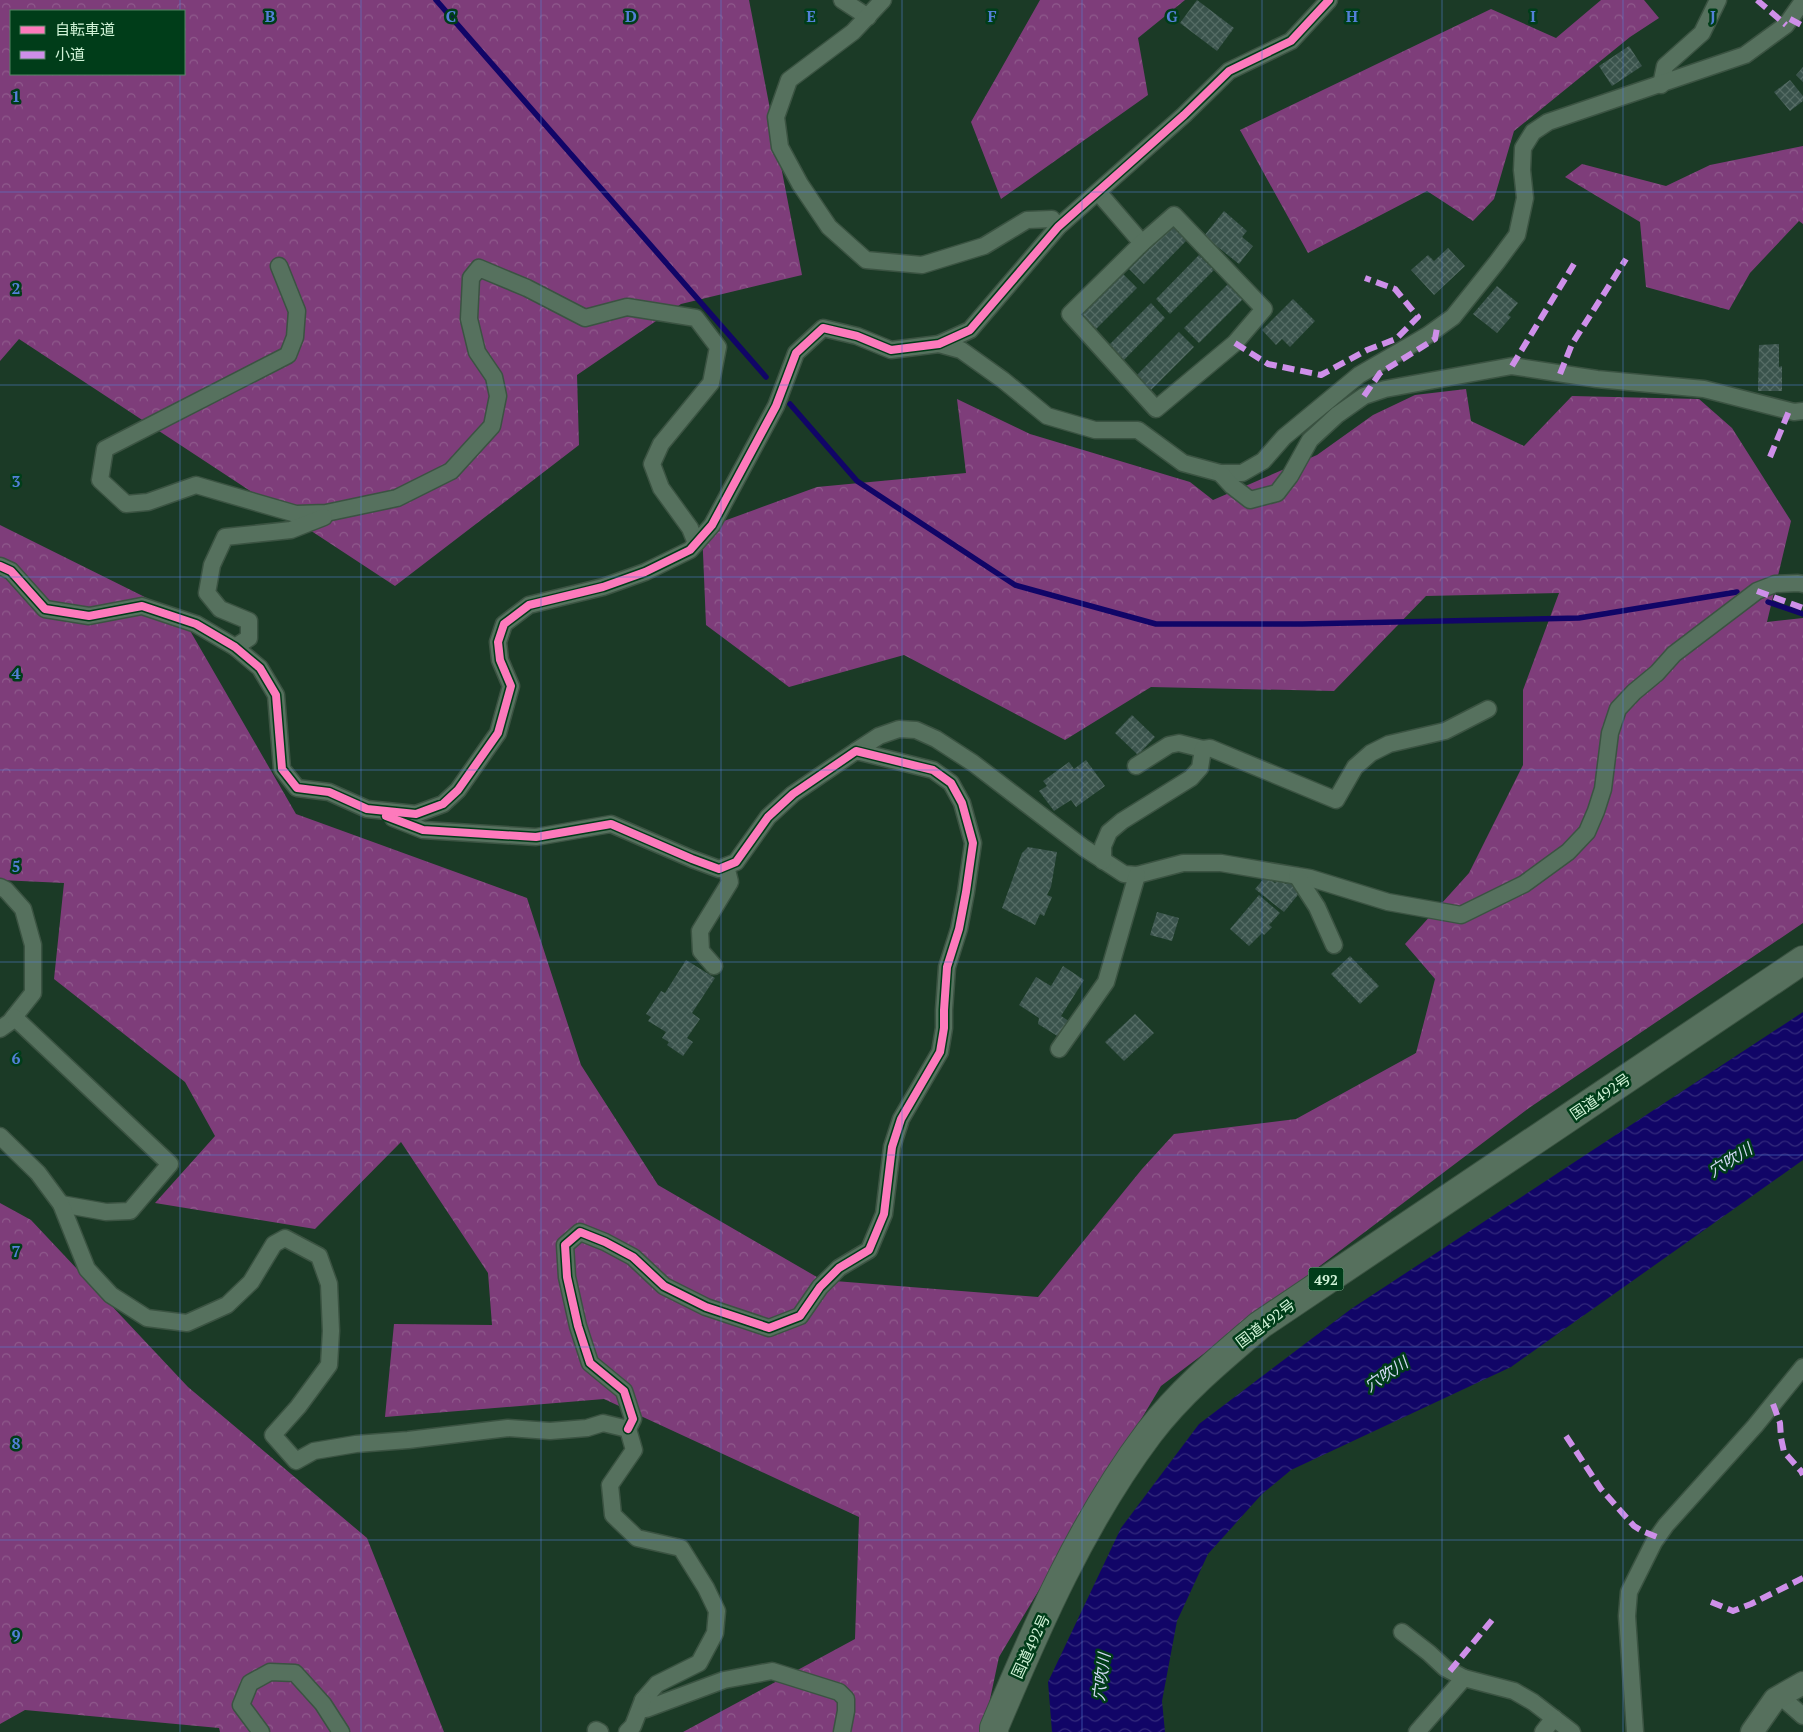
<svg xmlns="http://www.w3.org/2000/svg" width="1803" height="1732" viewBox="0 0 1803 1732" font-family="'PT Serif','Noto Sans JP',serif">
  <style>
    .forest { fill: url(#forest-crowns); fill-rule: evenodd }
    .water { fill: url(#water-waves) }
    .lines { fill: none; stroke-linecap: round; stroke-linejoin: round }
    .stream { stroke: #110567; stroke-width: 5.5 }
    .building { fill: url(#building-cross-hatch) }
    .street-casing { stroke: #3b5342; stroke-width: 19 }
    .secondary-casing { stroke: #3b5342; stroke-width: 25 }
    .highway-casing { stroke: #3b5342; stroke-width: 30 }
    .street { stroke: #56715e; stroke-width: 16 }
    .secondary { stroke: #56705d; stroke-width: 22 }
    .highway { stroke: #56705d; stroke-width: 28 }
    .quiet { stroke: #ce8fe9; stroke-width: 6; stroke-dasharray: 12 6; stroke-linecap: butt }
    .cycleway-casing { stroke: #003d19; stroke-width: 11 }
    .cycleway { stroke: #fd7abc; stroke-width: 8 }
    .grid { fill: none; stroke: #5380d8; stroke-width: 1; stroke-opacity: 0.55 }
    .labels { text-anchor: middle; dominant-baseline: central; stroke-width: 5; stroke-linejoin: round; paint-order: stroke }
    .shield { fill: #003d19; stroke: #92bd9f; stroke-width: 1 }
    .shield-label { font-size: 14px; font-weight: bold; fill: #d1f4d8 }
    .street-label { font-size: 15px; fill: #d1f4d8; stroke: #003d19 }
    .water-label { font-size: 16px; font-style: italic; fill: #d0d9f5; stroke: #003d19 }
    .grid-label { font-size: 16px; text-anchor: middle; font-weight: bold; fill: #5380d8; stroke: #003d19; stroke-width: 5; stroke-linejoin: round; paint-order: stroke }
  </style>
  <defs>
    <pattern id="forest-crowns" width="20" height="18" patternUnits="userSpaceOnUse" patternTransform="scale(1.25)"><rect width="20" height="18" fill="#7e3d7a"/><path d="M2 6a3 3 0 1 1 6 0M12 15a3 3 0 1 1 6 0" fill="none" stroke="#8f5a8c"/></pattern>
    <pattern id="water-waves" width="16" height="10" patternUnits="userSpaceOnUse" patternTransform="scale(1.25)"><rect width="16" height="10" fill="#110567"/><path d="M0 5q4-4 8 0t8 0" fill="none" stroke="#332a7c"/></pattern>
    <pattern id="building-cross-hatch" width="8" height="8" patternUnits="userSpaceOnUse" patternTransform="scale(1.25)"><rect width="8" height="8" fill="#3a534c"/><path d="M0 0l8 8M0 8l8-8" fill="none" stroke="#556c65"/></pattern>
  </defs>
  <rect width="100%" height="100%" fill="#1b3a26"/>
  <!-- forest -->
  <g class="forest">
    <path d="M0,0H749L802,275L681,304L577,375L579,445L395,586L19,339L0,361ZM11,11H184V74H11Z"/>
    <path d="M1040,0H1185L1138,38L1148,95L1001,199L971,122Z"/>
    <path d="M1601,0H1644L1659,18L1630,37L1514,131L1494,199L1473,221L1427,191L1308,253L1240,130L1491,9L1556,38Z"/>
    <path d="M1803,146V224L1799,221L1750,273L1729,310L1646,287L1640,222L1565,177L1582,164L1666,186L1710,165Z"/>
    <path d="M1466,389L1471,421L1524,446L1572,396L1699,399L1732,428L1791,521L1767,622L1803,618V923L1529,1108L1161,1386L999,1657L983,1732H683L855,1639L859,1517L604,1399L385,1417L394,1324L492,1325L488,1273L401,1142L315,1229L155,1203L215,1136L185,1082L54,979L64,883L0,880V525L181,615L296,814L527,898L581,1065L658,1185L822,1280L1038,1297L1142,1169L1174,1134L1296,1119L1416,1053L1435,979L1405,944L1469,873L1523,765V690L1559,593L1426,596L1334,691L1151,687L1065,740L904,655L789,687L706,625L702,529L817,487L966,473L957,399L1030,434L1190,482L1213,500L1317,455L1373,415L1415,395Z"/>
    <path d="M0,1203L31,1220L188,1387L367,1538L444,1732H220L219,1728L25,1710L0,1724Z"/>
  </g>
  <!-- water -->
  <path class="water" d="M1803,1012V1160L1511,1367L1291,1470L1262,1494L1208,1554L1177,1621L1162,1701L1165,1732H1052L1048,1682L1121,1528L1199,1424L1351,1309Z"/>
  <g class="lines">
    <!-- stream -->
    <g class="stream">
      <path d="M436,0L766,377"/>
      <path d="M790,404L857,481L1015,585L1156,624H1302L1579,618L1737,592"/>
      <path d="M1768,602L1803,614"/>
    </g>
  </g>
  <!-- building -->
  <g class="building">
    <path d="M1197,0L1234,28L1217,51L1180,23Z"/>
    <path d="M1629,46L1642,66L1612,86L1599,66Z"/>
    <path d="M1803,67V82L1796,75Z"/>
    <path d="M1790,80L1803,96V101L1790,111L1774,92Z"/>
    <path d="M1224,211L1247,231L1242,237L1253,246L1239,264L1204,236Z"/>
    <path d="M1173,225L1187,240L1144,284L1129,269Z"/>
    <path d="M1448,248L1465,266L1434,295L1411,270L1428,255L1434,261Z"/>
    <path d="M1199,255L1214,270L1170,314L1156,299Z"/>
    <path d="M1122,273L1137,288L1093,332L1078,317Z"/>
    <path d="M1228,284L1243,299L1199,343L1184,328Z"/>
    <path d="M1497,286L1518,303L1508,315L1511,317L1497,333L1473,314Z"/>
    <path d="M1293,299L1315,321L1290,347L1282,339L1276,345L1262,330Z"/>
    <path d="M1151,303L1165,318L1122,362L1107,347Z"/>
    <path d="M1179,332L1194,347L1150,391L1136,376Z"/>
    <path d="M1779,344V367L1782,366V391H1758L1759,345Z"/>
    <path d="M1132,715L1155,737L1138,755L1115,733Z"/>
    <path d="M1086,760L1105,786L1076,807L1071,800L1054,811L1039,791L1047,786L1043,781L1069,762L1074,769Z"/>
    <path d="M1028,847L1057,852L1051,887L1047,895L1052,897L1044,916L1040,914L1035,925L1002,908L1022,853Z"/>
    <path d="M1266,876L1275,883L1279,879L1286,884L1289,881L1301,891L1284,912L1255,889Z"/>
    <path d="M1259,895L1280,913L1269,925L1272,927L1264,935L1262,933L1249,946L1230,929Z"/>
    <path d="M1157,912L1179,918L1172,941L1150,935Z"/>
    <path d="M1350,956L1379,986L1360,1004L1331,974Z"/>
    <path d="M686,960L715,978L692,1013L700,1019L687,1038L693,1042L683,1056L667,1045L669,1042L662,1038L666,1032L648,1021L651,1017L646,1014L661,991L665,993Z"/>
    <path d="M1063,966L1084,980L1061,1016L1069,1021L1059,1037L1038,1024L1039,1018L1019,1005L1036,977L1051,986Z"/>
    <path d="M1135,1014L1154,1033L1124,1061L1105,1042Z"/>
  </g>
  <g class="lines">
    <defs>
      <g id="street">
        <path d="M842,0L868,17"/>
        <path d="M883,0L853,32L789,80L776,117L780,147L800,184L829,227L866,260L922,265L984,246L1027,220L1052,219L1058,227"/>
        <path d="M1661,85L1665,66L1702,33L1718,0"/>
        <path d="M1098,192L1142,243"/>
        <path d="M1174,215L1264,309L1235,343L1156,409L1070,314L1142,243Z"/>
        <path d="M279,266L297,311L295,337L288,355L105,449L100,480L126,504L148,502L196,485L296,514L326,513L397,498L451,471L492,426L498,396L494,377L477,352L469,319L471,278L479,268L527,288L585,318L627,307L696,318L718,347L711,383L661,444L652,464L661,488L690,528L696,543"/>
        <path d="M939,344L961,350L1003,380L1047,416L1095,430H1138L1183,463L1220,473H1242L1263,461L1284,437L1359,375L1428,335L1453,317L1497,262L1517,235L1525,198L1522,170L1523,148L1533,132L1548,122L1745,55L1786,25L1803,1"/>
        <path d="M1220,473L1232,486L1250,500L1277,493L1290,476L1310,440L1337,415L1364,396L1385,389L1512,366L1597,379L1704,389L1794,412L1803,411"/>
        <path d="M0,566L11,571L45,609L89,616L142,606L196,624L235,647L260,668L276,695L282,769L297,788L329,792L367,809L416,814L443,804L458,790L498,733L511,686L500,660L498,642L504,624L529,605L603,587L645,572L690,550L712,525L776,406L796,353L823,328L857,336L891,350L939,344L970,330L1058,227L1184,115L1229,71L1291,41L1329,0"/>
        <path d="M235,647L249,638V621L220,609L207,593L212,565L225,537L291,530L324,517"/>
        <path d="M856,751L879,736L899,729L916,730L936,739L973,763L1084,848L1124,874L1137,875L1183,863H1221L1310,878L1388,902L1461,915L1524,884L1568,852L1587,832L1596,811L1603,789L1610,733L1618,709L1634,692L1657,673L1674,654L1757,591L1775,584L1798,583L1803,584"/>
        <path d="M1136,766L1169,745L1179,743L1203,749"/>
        <path d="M393,818L423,830L536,837L611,824L692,859L719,869L736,862L768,817L793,794L856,751L933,770L951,783L962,803L973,843L966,892L959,929L947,967L944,1010V1028L940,1052L901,1119L892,1147L884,1214L869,1250L839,1268L820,1287L800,1316L769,1328L706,1307L664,1286L633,1257L605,1242L580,1232L565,1245L567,1277L578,1326L590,1363L624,1391L633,1419L628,1429"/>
        <path d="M1103,861V846L1109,832L1122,821L1191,778L1200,768L1203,749L1210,748L1336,800L1355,767L1371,753L1389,744L1445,731L1488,709"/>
        <path d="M1297,876L1317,907L1334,945"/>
        <path d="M0,887L6,890L23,909L33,945V993L10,1022L0,1029"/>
        <path d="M714,966L701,951L700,931L730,882L726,866"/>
        <path d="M14,1017L170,1164L130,1211L106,1212L61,1204"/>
        <path d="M1059,1049L1106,982L1137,875"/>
        <path d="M0,1136L38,1173L61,1204L87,1269L111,1295L147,1318L187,1323L227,1305L251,1282L274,1244L285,1238L319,1256L329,1284L331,1331L329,1365L298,1407L273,1435L296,1461L314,1451L356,1444L408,1440L508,1428L550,1431L587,1428L603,1423L628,1429L634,1450L610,1485L613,1515L637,1538L681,1548L706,1588L717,1611L715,1633L699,1663L657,1684L643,1700L646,1709L724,1680L772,1671L839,1692L846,1699V1711L842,1732"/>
        <path d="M1402,1632L1429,1653L1445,1668L1464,1678"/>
        <path d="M1780,1696L1803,1716"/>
        <path d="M596,1730L600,1732"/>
        <path d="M261,1732L241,1705L250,1683L270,1672L295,1673L323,1704L341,1732"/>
        <path d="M627,1732L633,1726L643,1700"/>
        <path d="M1417,1732L1464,1678L1514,1691L1533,1702L1572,1732"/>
        <path d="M1543,1732L1554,1718"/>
        <path d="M1635,1732L1627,1616L1629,1592L1654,1542L1666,1525L1755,1426L1803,1367"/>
      </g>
      <path id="secondary" d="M1752,1732L1775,1699L1803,1683"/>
      <path id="highway" d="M994,1732V1728C1037,1626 1082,1522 1149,1433C1180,1392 1221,1358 1260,1325L1803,960"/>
    </defs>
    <!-- street casing -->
    <use href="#street" class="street-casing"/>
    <!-- secondary casing -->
    <use href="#secondary" class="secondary-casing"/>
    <!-- highway casing -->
    <use href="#highway" class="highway-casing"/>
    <!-- street -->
    <use href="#street" class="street"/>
    <!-- secondary -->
    <use href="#secondary" class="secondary"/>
    <!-- highway -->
    <use href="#highway" class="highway"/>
    <!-- quiet -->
    <g class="quiet">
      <path d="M1757,0L1786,25"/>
      <path d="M1790,19L1803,26"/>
      <path d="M1235,343L1268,364L1321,375L1367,350L1396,339L1418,317L1395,289L1365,278"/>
      <path d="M1512,366L1574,264"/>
      <path d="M1560,374L1572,344L1626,259"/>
      <path d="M1364,396L1380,373L1435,339L1437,328"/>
      <path d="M1770,457L1789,411"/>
      <path d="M1757,591L1803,608"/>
      <path d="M1773,1404L1780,1423L1781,1438L1784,1452L1801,1471L1803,1475"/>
      <path d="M1566,1436L1601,1489L1634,1526L1642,1531L1657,1537"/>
      <path d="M1711,1602L1733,1611L1751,1604L1803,1578"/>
      <path d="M1450,1671L1492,1620"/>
    </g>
    <defs>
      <g id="cycleway">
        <path d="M0,566L11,571L45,609L89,616L142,606L196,624L235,647L260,668L276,695L282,769L297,788L329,792L367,809L416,814L443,804L458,790L498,733L511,686L500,660L498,642L504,624L529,605L603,587L645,572L690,550L712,525L776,406L796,353L823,328L857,336L891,350L939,344L970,330L1058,227L1184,115L1229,71L1291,41L1329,0"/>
        <path d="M386,816L423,830L536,837L611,824L692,859L719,869L736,862L768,817L793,794L856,751L933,770L951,783L962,803L973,843L966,892L959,929L947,967L944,1010V1028L940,1052L901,1119L892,1147L884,1214L869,1250L839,1268L820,1287L800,1316L769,1328L706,1307L664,1286L633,1257L605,1242L580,1232L565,1245L567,1277L578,1326L590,1363L624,1391L633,1419L628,1429"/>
      </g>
    </defs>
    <!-- cycleway casing -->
    <use href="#cycleway" class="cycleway-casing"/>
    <!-- cycleway -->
    <use href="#cycleway" class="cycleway"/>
  </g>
  <!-- grid -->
  <path class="grid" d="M180,0V11M361,0V1732M541,0V1732M721,0V1732M902,0V1732M1082,0V1732M1262,0V1732M1442,0V1732M1623,0V1732M180,74V1732M0,192H1803M0,385H1803M0,577H1803M0,770H1803M0,962H1803M0,1155H1803M0,1347H1803M0,1540H1803"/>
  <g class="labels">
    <!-- shield labels -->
    <rect class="shield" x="1308.5" y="1267.5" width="35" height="23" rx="4"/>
    <g class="shield-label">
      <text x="1326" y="1279">492</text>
    </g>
    <!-- street labels -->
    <g class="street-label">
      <text transform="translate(1600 1096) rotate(-34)">国道492号</text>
      <text transform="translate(1265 1323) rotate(-37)">国道492号</text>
      <text transform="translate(1030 1646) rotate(-65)">国道492号</text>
    </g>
    <!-- water labels -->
    <g class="water-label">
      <text transform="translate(1730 1160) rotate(-32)">穴吹川</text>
      <text transform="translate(1386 1374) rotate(-34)">穴吹川</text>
      <text transform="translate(1101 1677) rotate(-83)">穴吹川</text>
    </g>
  </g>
  <g class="grid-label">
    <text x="270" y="22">B</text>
    <text x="451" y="22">C</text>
    <text x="631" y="22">D</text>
    <text x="811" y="22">E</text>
    <text x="992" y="22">F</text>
    <text x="1172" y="22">G</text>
    <text x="1352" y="22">H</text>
    <text x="1533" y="22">I</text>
    <text x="1713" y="22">J</text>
    <text x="16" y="102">1</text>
    <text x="16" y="294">2</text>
    <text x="16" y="487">3</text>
    <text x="16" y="679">4</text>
    <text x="16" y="872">5</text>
    <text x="16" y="1064">6</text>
    <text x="16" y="1257">7</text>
    <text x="16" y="1449">8</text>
    <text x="16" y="1641">9</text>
  </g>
  <!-- legend -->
  <rect x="10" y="10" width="175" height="65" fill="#003d19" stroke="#548665"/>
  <rect x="20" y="26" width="25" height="8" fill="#fd7abc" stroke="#548665"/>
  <text x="55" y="35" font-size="15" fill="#d1f4d8">自転車道</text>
  <rect x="20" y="51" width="25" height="8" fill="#ce8fe9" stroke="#548665"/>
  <text x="55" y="60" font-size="15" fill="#d1f4d8">小道</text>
</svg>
